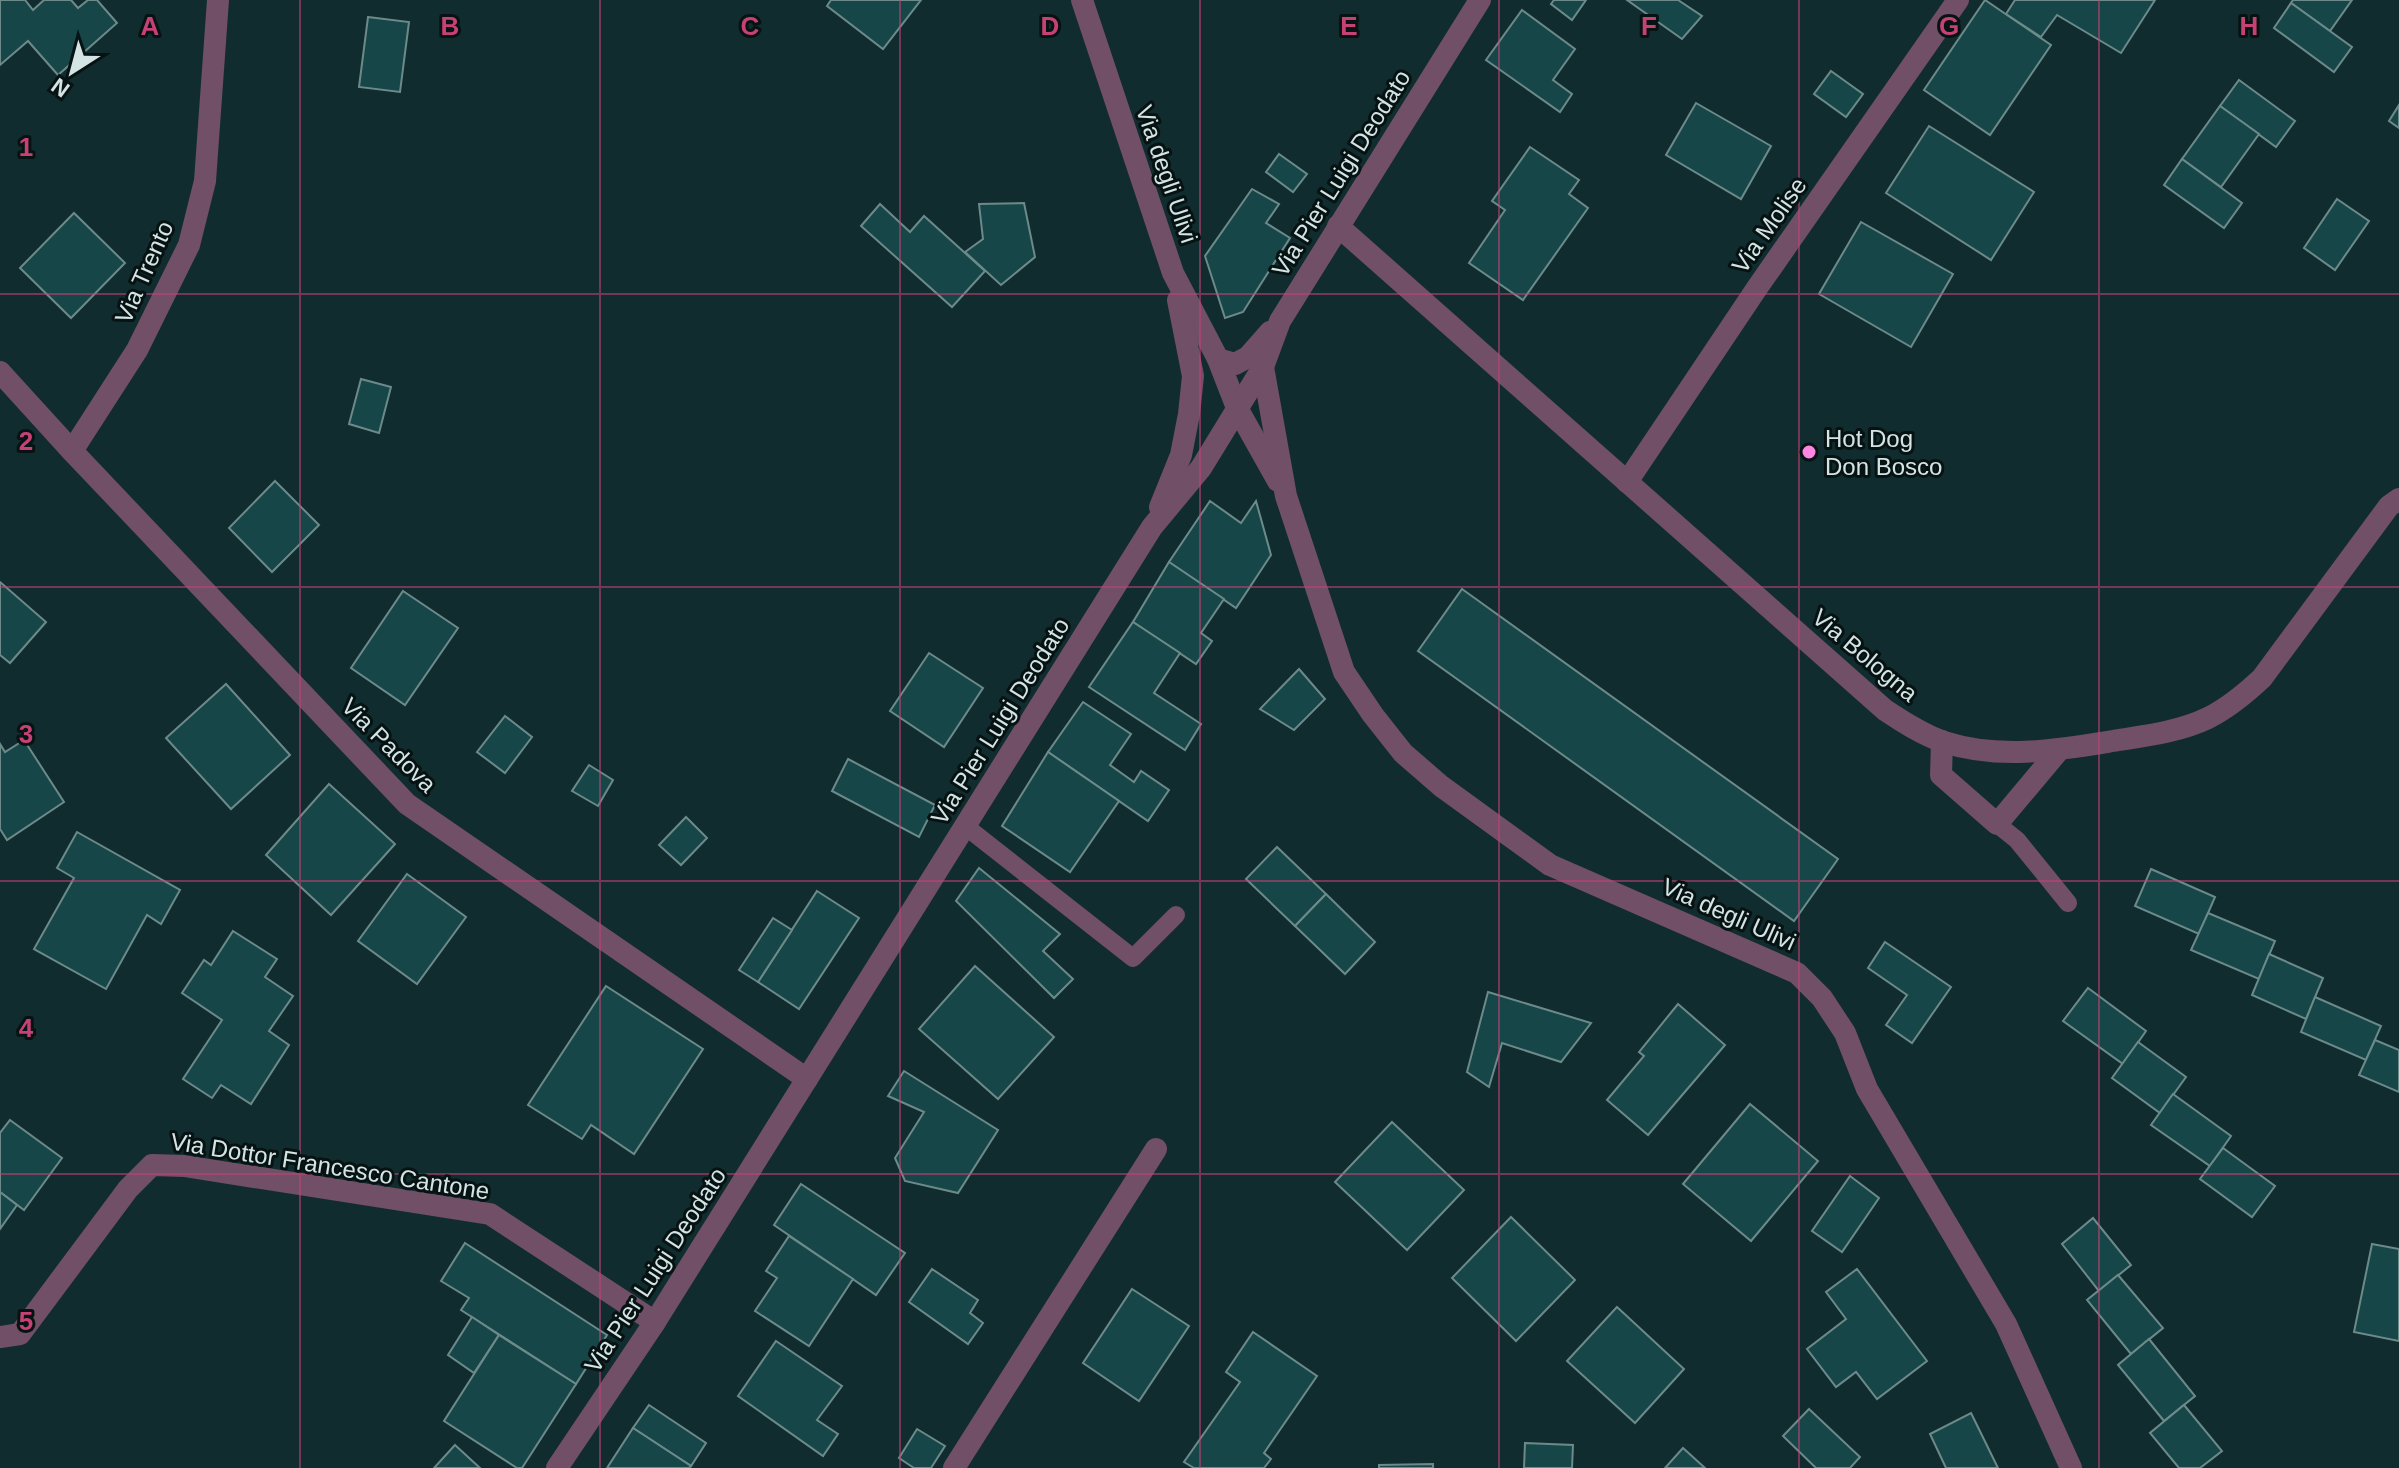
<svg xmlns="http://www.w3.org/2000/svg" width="2399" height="1468" viewBox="0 0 2399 1468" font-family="Helvetica,sans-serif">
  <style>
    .building { fill: #164648; stroke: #6d8a8b; stroke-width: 2 }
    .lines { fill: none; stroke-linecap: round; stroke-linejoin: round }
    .service { stroke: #704f67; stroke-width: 18 }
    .minor { stroke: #704f67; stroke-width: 22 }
    .tertiary { stroke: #704f67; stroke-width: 22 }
    .grid { fill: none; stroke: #c64176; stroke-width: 2; stroke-opacity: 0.55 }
    .poi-dot { fill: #fd86e2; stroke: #071213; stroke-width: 3 }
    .labels { text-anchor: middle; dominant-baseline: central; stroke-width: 6; stroke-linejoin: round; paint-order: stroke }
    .street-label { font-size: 24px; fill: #d4e4e4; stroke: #071213 }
    .poi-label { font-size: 24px; fill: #d4e4e4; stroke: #071213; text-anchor: start }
    .grid-label { font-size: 26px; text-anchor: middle; font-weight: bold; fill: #c64176; stroke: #071213; stroke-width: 6; stroke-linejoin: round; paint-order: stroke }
  </style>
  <rect width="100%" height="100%" fill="#112c2e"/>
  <!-- building -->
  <g class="building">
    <path d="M0,0H25L33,10L44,0H71L78,8L88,0H97L117,23L58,75L28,41L0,65Z"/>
    <path d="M831,0H921L883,49L827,6Z"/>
    <path d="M1554,0H1586L1572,20L1551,4Z"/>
    <path d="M1627,0H1678L1702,16L1682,39Z"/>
    <path d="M1985,0L2051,45L1990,135L1924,90Z"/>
    <path d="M2015,0H2155L2121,53L2057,15L2041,37L2006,14Z"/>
    <path d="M2293,0H2352L2330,31L2291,3Z"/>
    <path d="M2291,3L2352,47L2334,72L2274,28Z"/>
    <path d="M1522,10L1575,49L1553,80L1572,94L1560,112L1486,60Z"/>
    <path d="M368,17L409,22L400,92L359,87Z"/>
    <path d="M1831,71L1863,94L1846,117L1814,94Z"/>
    <path d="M2239,80L2295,121L2276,147L2220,106Z"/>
    <path d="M1696,103L1771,146L1741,199L1666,155Z"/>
    <path d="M2399,105V128L2389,121Z"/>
    <path d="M2220,106L2259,134L2221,187L2182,159Z"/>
    <path d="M1929,126L2034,192L1991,260L1886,193Z"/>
    <path d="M1530,147L1579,180L1569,194L1588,208L1523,300L1469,263L1505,210L1492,201Z"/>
    <path d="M1279,154L1307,174L1293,192L1266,172Z"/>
    <path d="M2182,159L2242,203L2224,228L2164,185Z"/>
    <path d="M1252,189L1279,204L1266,223L1290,238L1243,312L1225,318L1205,256Z"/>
    <path d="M2337,199L2369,221L2335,270L2304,248Z"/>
    <path d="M1024,203L1035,257L1001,285L965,252L983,239L979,204Z"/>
    <path d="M880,204L910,232L924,216L985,271L952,307L861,226Z"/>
    <path d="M74,213L125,263L71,318L20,268Z"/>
    <path d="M1861,222L1953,274L1911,347L1819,294Z"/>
    <path d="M361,379L391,387L379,433L349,424Z"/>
    <path d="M275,481L319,525L272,572L229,528Z"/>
    <path d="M1210,501L1241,523L1256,501L1271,555L1236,608L1169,562Z"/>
    <path d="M1169,562L1224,599L1201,633L1212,641L1196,664L1133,622Z"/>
    <path d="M0,582L46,622L10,663L0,655Z"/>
    <path d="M1462,589L1838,859L1794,921L1418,651Z"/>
    <path d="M403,591L458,628L405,705L351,668Z"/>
    <path d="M1133,622L1180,653L1154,693L1201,724L1185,750L1089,687Z"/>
    <path d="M929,653L983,688L944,747L890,711Z"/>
    <path d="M1299,669L1325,699L1294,730L1260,709Z"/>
    <path d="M226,684L290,755L231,809L166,738Z"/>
    <path d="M1083,702L1131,734L1110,765L1134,782L1141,771L1169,790L1148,821L1048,752Z"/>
    <path d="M505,716L532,737L505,773L477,752Z"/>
    <path d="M24,740L64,802L7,840L0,829V744L5,752Z"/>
    <path d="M1048,752L1119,801L1070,872L1002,826Z"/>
    <path d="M848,759L935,805L919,837L832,791Z"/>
    <path d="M589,765L613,780L598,806L572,791Z"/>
    <path d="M329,784L395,844L331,915L266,855Z"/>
    <path d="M686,817L707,838L681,865L659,845Z"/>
    <path d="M77,832L180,890L161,924L147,915L106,989L34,949L74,878L57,868Z"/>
    <path d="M1277,847L1326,894L1295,926L1246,879Z"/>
    <path d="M979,868L1060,934L1043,951L1073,979L1054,998L956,901Z"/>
    <path d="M2151,869L2215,897L2199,934L2135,906Z"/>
    <path d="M407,874L466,917L417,984L358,941Z"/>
    <path d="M817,891L859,918L799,1009L758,982Z"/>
    <path d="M1326,894L1375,942L1345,974L1295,926Z"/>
    <path d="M2208,913L2275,941L2259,979L2191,950Z"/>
    <path d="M773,918L792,930L758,982L739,970Z"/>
    <path d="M233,931L277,959L265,977L293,996L269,1031L289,1045L251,1104L221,1085L212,1098L183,1079L222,1020L182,993L204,960L211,965Z"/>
    <path d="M1885,942L1951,987L1912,1043L1886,1025L1907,995L1868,968Z"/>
    <path d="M2269,954L2323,978L2306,1019L2252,995Z"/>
    <path d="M975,966L1054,1037L998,1099L919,1029Z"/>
    <path d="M606,986L703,1049L634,1154L591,1125L582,1139L528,1105Z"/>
    <path d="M2088,988L2146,1031L2123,1064L2063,1021Z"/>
    <path d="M1488,992L1591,1023L1561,1062L1502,1043L1489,1087L1467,1072Z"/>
    <path d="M2315,997L2381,1026L2366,1060L2301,1032Z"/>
    <path d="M1678,1004L1725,1045L1648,1135L1607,1100L1644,1056L1639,1052Z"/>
    <path d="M2375,1040L2399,1050V1092L2359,1075Z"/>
    <path d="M2138,1042L2186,1077L2160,1113L2112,1078Z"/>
    <path d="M904,1071L998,1130L958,1193L905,1181L895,1158L924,1112L888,1096Z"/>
    <path d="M2173,1094L2231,1136L2210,1166L2151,1125Z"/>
    <path d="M1750,1104L1818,1161L1751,1241L1683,1184Z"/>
    <path d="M10,1120L62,1158L24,1210L0,1192V1133Z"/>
    <path d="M1392,1122L1464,1190L1407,1250L1335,1182Z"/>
    <path d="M2223,1148L2275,1186L2252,1217L2200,1179Z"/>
    <path d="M1850,1176L1879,1198L1842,1252L1812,1231Z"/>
    <path d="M801,1184L905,1253L876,1295L774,1225Z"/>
    <path d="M0,1192L17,1205L0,1229Z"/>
    <path d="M1511,1217L1575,1280L1516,1341L1452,1278Z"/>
    <path d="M2093,1218L2131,1265L2099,1291L2062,1244Z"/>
    <path d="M789,1236L853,1279L809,1346L755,1311L777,1278L766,1271Z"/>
    <path d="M465,1243L607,1335L576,1384L461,1310L469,1298L441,1281Z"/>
    <path d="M2372,1244L2399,1249V1341L2354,1332Z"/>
    <path d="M932,1269L978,1300L970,1313L983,1323L968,1344L909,1302Z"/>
    <path d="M1857,1269L1927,1361L1877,1399L1856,1372L1836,1387L1807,1349L1846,1319L1826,1292Z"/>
    <path d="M2118,1275L2163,1328L2131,1354L2087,1300Z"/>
    <path d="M1132,1289L1189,1326L1139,1401L1083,1363Z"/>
    <path d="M1617,1307L1684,1369L1635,1423L1567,1361Z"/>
    <path d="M472,1317L499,1335L474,1373L448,1355Z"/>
    <path d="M1253,1332L1317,1376L1264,1453L1271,1459L1264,1468H1194L1184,1462L1240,1382L1226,1372Z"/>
    <path d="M499,1335L576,1384L522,1468H517L444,1421Z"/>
    <path d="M2149,1339L2195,1396L2164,1421L2118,1365Z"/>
    <path d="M776,1341L842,1386L817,1420L838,1434L823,1456L738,1396Z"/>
    <path d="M649,1405L706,1443L691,1466L633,1428Z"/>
    <path d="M2184,1405L2222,1451L2200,1468H2179L2150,1433Z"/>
    <path d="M1809,1409L1860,1457L1850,1468H1816L1783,1436Z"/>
    <path d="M1971,1413L1998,1468H1946L1930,1434Z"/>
    <path d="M633,1428L691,1466L689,1468H607Z"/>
    <path d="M917,1429L945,1446L931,1468H914L899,1458Z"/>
    <path d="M1525,1443L1573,1445L1572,1468H1524Z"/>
    <path d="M455,1445L480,1468H434Z"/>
    <path d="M1683,1448L1705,1468H1665Z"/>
    <path d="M1433,1464V1468H1379V1465Z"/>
  </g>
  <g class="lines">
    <!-- service -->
    <g class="service">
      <path d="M1997,824L2017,840L2068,903"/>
      <path d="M965,826L1133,958L1176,915"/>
    </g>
    <!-- minor -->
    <g class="minor">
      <path d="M1338,226L1885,710C1903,722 1923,735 1944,742C2000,760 2057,750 2113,741C2144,736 2179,732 2208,718C2228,708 2245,694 2262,678L2389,506L2399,499"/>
      <path d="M1218,359L1237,408L1278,481"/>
      <path d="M1263,367L1286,496L1344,672L1373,715L1403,753L1441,786L1550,865L1797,973L1822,998L1845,1033L1867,1089L2006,1324L2071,1468"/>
      <path d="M0,372L72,451L407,804L807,1079"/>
      <path d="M72,451L137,350L189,245L205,181L218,0"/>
      <path d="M1627,482L1757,288L1958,0"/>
      <path d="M1942,741L1941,775L1997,824L2060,749"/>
      <path d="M0,1337L20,1334L128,1189L152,1165L184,1166L490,1214L655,1322"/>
      <path d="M954,1468L1156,1149"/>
    </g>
    <!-- tertiary -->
    <g class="tertiary">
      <path d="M1082,0L1173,273L1218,359L1235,364L1248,357L1270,332"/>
      <path d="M1160,507L1181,455L1189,414L1193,376L1178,300"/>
      <path d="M557,1468L655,1322L1152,527L1201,468L1263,367L1280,321L1480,0"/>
    </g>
  </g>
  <!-- grid -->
  <path class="grid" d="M300,0V1468M600,0V1468M900,0V1468M1200,0V1468M1499,0V1468M1799,0V1468M2099,0V1468M0,294H2399M0,587H2399M0,881H2399M0,1174H2399"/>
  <!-- markers -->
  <circle class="poi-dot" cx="1809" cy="452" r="8"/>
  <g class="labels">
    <!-- street labels -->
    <g class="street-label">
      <text transform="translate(1341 173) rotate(-58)">Via Pier Luigi Deodato</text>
      <text transform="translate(1167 174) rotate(71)">Via degli Ulivi</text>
      <text transform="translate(1769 225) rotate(-55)">Via Molise</text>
      <text transform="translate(144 272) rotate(-66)">Via Trento</text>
      <text transform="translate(1865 655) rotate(40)">Via Bologna</text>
      <text transform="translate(1000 721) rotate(-58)">Via Pier Luigi Deodato</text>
      <text transform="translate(389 745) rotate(45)">Via Padova</text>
      <text transform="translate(1729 914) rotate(24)">Via degli Ulivi</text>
      <text transform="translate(330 1166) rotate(9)">Via Dottor Francesco Cantone</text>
      <text transform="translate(655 1270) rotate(-57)">Via Pier Luigi Deodato</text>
    </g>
    <!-- poi labels -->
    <g class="poi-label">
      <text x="1825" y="438">Hot Dog<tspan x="1825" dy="28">Don Bosco</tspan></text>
    </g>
  </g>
  <g class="grid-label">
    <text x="150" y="35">A</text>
    <text x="450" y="35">B</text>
    <text x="750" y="35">C</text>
    <text x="1050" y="35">D</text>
    <text x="1349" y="35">E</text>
    <text x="1649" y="35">F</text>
    <text x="1949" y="35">G</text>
    <text x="2249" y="35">H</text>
    <text x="26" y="156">1</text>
    <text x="26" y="450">2</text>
    <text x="26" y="743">3</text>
    <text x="26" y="1037">4</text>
    <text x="26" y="1330">5</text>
  </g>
  <!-- north arrow -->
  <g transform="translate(72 72) rotate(216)" stroke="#071213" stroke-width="6" paint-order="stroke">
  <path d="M0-6L14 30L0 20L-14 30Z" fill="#d4e4e4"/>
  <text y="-12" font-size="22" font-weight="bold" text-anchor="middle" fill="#d4e4e4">N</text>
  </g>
</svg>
